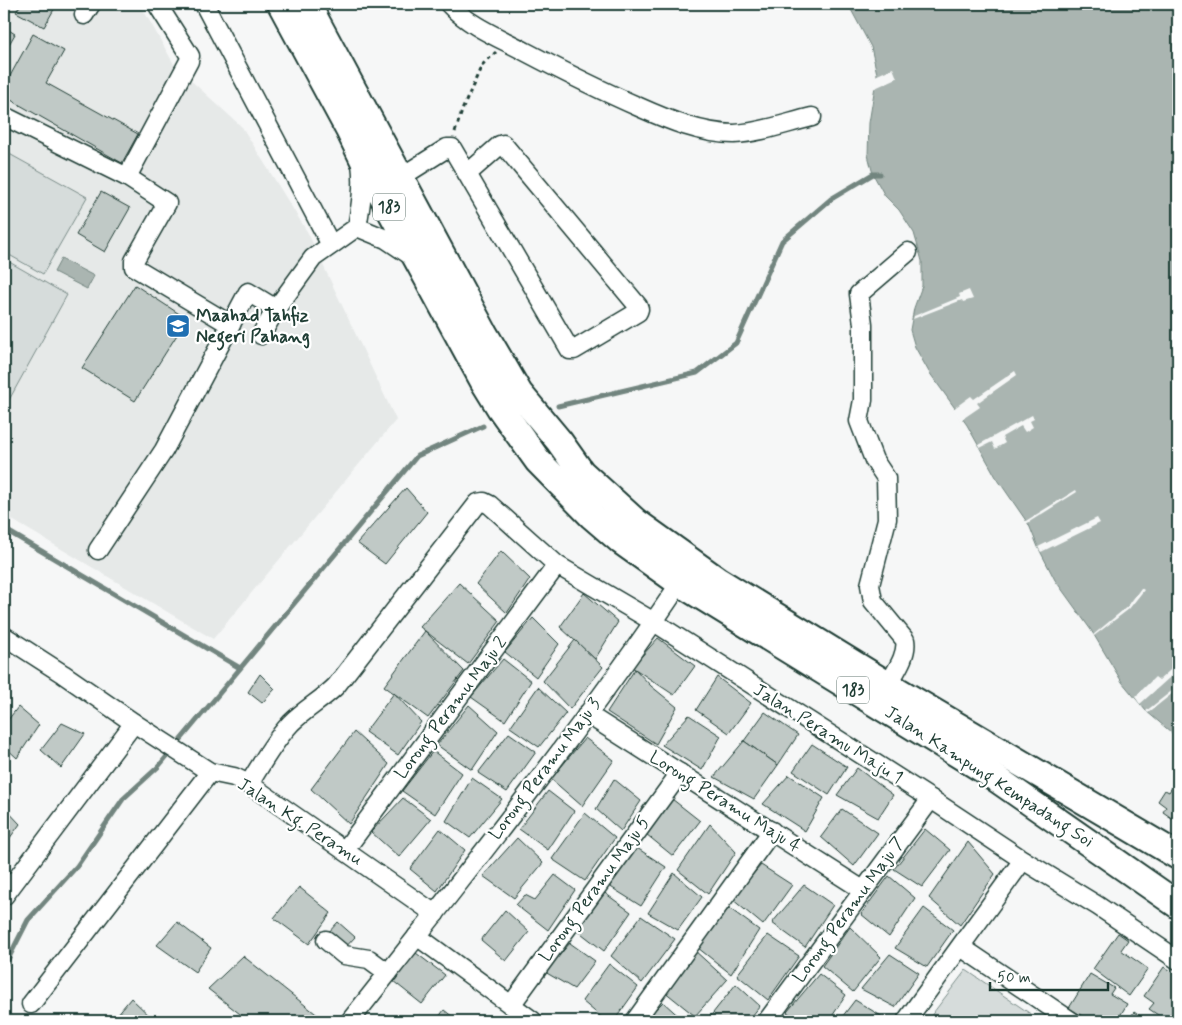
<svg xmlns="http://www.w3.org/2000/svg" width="1182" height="1025" viewBox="0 0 1182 1025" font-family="Mynerve,sans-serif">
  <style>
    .built { fill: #e6e9e8 }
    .green { fill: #d6dcdb; stroke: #7a8c88 }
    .water { fill: #aab5b1; stroke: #72857f }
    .pier { fill: #f6f7f7 }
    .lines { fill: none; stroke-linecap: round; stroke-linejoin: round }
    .stream { stroke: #72857f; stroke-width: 5 }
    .building { fill: #c0c9c6; stroke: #1f3d34 }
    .minor-casing { stroke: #1f3d34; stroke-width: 21 }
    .highway-casing { stroke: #1f3d34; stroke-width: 30 }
    .path { stroke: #1f3d34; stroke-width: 3; stroke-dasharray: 4 4; stroke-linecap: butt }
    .minor { stroke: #fff; stroke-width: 18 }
    .highway { stroke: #fff; stroke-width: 26 }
    .labels { text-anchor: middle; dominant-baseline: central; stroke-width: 4.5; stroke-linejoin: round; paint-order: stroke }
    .shield { fill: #fff; stroke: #627771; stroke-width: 1 }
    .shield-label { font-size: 16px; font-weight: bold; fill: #1f3d34 }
    .poi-label { font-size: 18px; font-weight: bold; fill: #1f3d34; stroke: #fff; text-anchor: start }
    .street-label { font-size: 18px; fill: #1f3d34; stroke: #fff }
  </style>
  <rect width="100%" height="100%" fill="#f6f7f7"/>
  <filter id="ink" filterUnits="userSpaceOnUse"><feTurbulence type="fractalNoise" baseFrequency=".02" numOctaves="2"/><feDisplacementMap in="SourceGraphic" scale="10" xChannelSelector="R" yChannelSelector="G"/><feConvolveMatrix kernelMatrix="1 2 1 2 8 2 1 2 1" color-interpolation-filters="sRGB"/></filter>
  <g filter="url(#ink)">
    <!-- built -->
    <path class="built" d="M4,4H140L175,66L242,127L308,233L396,420L213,639L4,515Z"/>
    <!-- green -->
    <g class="green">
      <path d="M4,151L87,197L43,274L4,252Z"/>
      <path d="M4,259L67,295L4,409Z"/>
      <path d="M966,970L1041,1021H927Z"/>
    </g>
    <!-- water -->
    <g class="water">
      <path d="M848,4H1178V738L1146,711L1122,682L1091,630L1055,580L1038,547L1029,525L996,477L967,425L929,372L915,347L910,330L914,308L922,286V261L914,233L899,210L885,196L873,174L868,155L869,123L877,74L871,47Z"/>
      <path d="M61,259L94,276L87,289L54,272Z"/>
    </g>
    <!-- pier -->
    <g class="pier">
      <path d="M893,68L897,78L873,89L875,76Z"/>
      <path d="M969,290L973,299L963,302L962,300L913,319L914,316L960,297L959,294Z"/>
      <path d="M1015,371L1017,375L977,403L980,407L961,420L953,409L971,396L974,399Z"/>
      <path d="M1032,415L1034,419L1030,421L1033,427L1025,432L1021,426L1002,437L1005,443L995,449L992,442L980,448L978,445Z"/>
      <path d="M1076,490L1077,492L1026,524L1024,522Z"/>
      <path d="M1097,518L1100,523L1041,552L1038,547Z"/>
      <path d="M1141,588L1144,590L1129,609L1094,636L1093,635L1128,606Z"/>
      <path d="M1178,663V670L1140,704L1135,697L1155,677L1159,680Z"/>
      <path d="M1178,686V689L1148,713L1146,711Z"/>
    </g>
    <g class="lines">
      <!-- stream -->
      <g class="stream">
        <path d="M558,406L697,373L736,343L782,241L831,199L873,174H880"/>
        <path d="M4,529L240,668"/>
        <path d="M4,967L28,920L77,866L123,799L158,767L417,456L483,426"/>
      </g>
    </g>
    <!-- building -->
    <g class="building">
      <path d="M21,4H57L44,27L16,12Z"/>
      <path d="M4,27L15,34L4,53Z"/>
      <path d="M33,34L64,51L46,83L138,134L122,163L4,96V87Z"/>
      <path d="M101,192L130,208L105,252L76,235Z"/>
      <path d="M135,285L187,319L135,401L82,368Z"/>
      <path d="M406,488L427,512L385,564L357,543Z"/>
      <path d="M501,551L530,579L507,613L476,584Z"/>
      <path d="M459,583L500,621L468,664L420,627Z"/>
      <path d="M584,593L618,622L595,659L560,627Z"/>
      <path d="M533,618L559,644L536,677L505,652Z"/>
      <path d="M425,631L464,671L428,718L384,686Z"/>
      <path d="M658,638L695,666L674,695L632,667Z"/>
      <path d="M575,640L603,667L570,709L543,681Z"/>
      <path d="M503,659L531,681L505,721L471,697Z"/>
      <path d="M635,669L651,686L677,707L656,744L607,712Z"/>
      <path d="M260,674L275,689L262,703L248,692Z"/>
      <path d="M717,677L751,703L729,733L696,710Z"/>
      <path d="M538,687L566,713L539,747L510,727Z"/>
      <path d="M394,693L421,722L398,755L365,732Z"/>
      <path d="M469,705L498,731L472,770L437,745Z"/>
      <path d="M18,707L39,725L17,758L4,746V725Z"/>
      <path d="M765,712L798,735L778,765L744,741Z"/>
      <path d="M689,715L721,736L702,770L662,745Z"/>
      <path d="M62,723L85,734L61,768L41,750Z"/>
      <path d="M354,732L389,764L349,824L311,789Z"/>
      <path d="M509,733L536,752L507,792L478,773Z"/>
      <path d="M585,738L614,760L582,806L551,779Z"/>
      <path d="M744,741L778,765L754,799L714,777Z"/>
      <path d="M812,744L847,767L829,795L793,771Z"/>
      <path d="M433,751L462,773L435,814L402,791Z"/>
      <path d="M857,768L893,795L878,818L837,795Z"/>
      <path d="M789,775L824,798L805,831L763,804Z"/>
      <path d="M472,778L502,799L470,838L446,821Z"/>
      <path d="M614,779L641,801L621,831L596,809Z"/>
      <path d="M1175,783L1178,785V810L1173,819L1163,812L1166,807L1158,801L1165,790L1169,792Z"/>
      <path d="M548,791L574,811L548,850L519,829Z"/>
      <path d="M403,798L431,819L399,857L371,832Z"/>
      <path d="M672,799L700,821L673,856L646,834Z"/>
      <path d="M4,807L20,824L4,846Z"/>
      <path d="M842,809L878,833L854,866L821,837Z"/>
      <path d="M585,813L615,838L585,881L552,859Z"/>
      <path d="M710,824L736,852L708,894L678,870Z"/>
      <path d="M440,829L465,850L437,891L410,869Z"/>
      <path d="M925,829L950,850L922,887L894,869Z"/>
      <path d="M517,838L543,863L514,898L483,876Z"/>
      <path d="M968,842L995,874L960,925L929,898Z"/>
      <path d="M637,848L666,867L641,906L609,886Z"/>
      <path d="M4,865L11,872L4,880Z"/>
      <path d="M761,865L792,885L763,925L732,899Z"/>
      <path d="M674,873L702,897L678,930L648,913Z"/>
      <path d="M555,875L575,890L548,930L516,905L525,895L535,900Z"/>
      <path d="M889,876L915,898L889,937L861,914Z"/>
      <path d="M804,885L833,905L805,947L772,923Z"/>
      <path d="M299,887L331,913L309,944L274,918Z"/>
      <path d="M602,891L631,912L604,951L577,930Z"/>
      <path d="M729,908L759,930L731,974L698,948Z"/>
      <path d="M924,908L953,930L927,967L895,948Z"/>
      <path d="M505,910L529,932L506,961L481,940Z"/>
      <path d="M641,916L675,939L642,983L611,956Z"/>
      <path d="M177,922L211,948L195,972L157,945Z"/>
      <path d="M338,922L355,937L343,950L327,934Z"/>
      <path d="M850,927L881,957L853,992L822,966Z"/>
      <path d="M1118,933L1128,940L1121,950L1148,969L1129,996L1093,969Z"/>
      <path d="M768,935L799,956L768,1000L737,975Z"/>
      <path d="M570,943L595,961L574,989L545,972Z"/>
      <path d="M694,950L727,980L695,1016L664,991Z"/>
      <path d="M416,953L445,975L422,1004L393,981Z"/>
      <path d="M890,954L919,973L895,1007L861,989Z"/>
      <path d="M243,956L320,1017L316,1021H249L208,989Z"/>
      <path d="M609,964L638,987L614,1021H606L582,1001Z"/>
      <path d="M1164,967L1178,977V1021H1167L1149,1009L1154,1003L1144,996Z"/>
      <path d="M819,974L846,995L829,1021H799L787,1012Z"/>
      <path d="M1090,974L1114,988L1110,994L1127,1004L1117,1021H1091L1069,1008Z"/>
      <path d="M736,984L760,1006L748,1021H713L709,1018Z"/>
      <path d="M131,998L155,1021H112Z"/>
      <path d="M855,1000L886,1019L885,1021H839Z"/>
      <path d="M663,1002L684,1021H644Z"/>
      <path d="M444,1010L458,1021H436Z"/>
      <path d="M1134,1012L1147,1021H1128Z"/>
    </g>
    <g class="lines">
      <defs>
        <g id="minor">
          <path d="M204,4L331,245"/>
          <path d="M449,4C469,26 500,38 526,52C564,72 600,90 639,107C668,120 702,134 734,134C760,133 787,123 812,117"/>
          <path d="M84,15L91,4"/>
          <path d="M4,116L127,177L189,61L190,56L157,4"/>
          <path d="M127,177L167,203L134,261V267L231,325"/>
          <path d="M401,177L447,148H452L570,350H574L638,312L639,309L638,306L503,144L500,145L467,174"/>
          <path d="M357,227L386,239L413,257"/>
          <path d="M261,335L276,309L313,258L357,227C361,205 364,186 361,163"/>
          <path d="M98,550L164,450L248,292L276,309"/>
          <path d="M4,636L63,674L134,723L210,772L234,777L249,784L435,914"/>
          <path d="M888,685C895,672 908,655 905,640L873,601L870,585L887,519L886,478L874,460L859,421L863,400V324L859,294L908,252"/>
          <path d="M587,714L863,890"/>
          <path d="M249,784C262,763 274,741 291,723C305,709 322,700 336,686L478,503L484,502L490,505L557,565L654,622L931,799L1023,860L1098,906L1178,960"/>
          <path d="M345,850L557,565"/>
          <path d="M4,896L134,723"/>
          <path d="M417,936L533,1021"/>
          <path d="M326,940L344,955L369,959L388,973"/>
          <path d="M961,947L1071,1021"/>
          <path d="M31,1004L210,772"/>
          <path d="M511,1005L680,773"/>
          <path d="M350,1021C463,878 578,735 680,583"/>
          <path d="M635,1021L772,831"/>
          <path d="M767,1021L931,799"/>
          <path d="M906,1021L1023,860"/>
        </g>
        <g id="highway">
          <path d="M281,4L349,130L368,169L484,382L500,408L538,461L592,516L621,541L680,583L984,770L1178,905"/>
          <path d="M307,4L484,333L519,393L559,441L581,472L636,522L717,580L888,685L1178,856"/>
        </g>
      </defs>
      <!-- minor casing -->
      <use href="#minor" class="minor-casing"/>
      <!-- highway casing -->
      <use href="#highway" class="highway-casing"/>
      <!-- path -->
      <path class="path" d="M455,132L463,108L482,65L496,52"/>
      <!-- minor -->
      <use href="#minor" class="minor"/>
      <!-- highway -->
      <use href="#highway" class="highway"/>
    </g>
  </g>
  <!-- icons -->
  <defs>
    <symbol id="school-square" viewBox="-11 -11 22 22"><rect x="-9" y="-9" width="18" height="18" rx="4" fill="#1f6fb2" stroke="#fff"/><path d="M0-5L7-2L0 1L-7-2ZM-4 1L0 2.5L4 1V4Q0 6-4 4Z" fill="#fff"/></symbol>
  </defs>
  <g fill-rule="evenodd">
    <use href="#school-square" x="164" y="312" width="28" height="28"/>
  </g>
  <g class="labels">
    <!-- shield labels -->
    <g class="shield">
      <rect x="373" y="193.5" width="32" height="27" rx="4"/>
      <rect x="837" y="676.5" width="32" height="27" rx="4"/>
    </g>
    <g class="shield-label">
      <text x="389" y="207">183</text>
      <text x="853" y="690">183</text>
    </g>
    <!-- poi labels -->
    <g class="poi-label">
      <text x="196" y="316">Maahad Tahfiz<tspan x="196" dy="21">Negeri Pahang</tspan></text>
    </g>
    <!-- street labels -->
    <g class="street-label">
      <text transform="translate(451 708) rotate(-53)">Lorong Peramu Maju 2</text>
      <text transform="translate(828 734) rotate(32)">Jalan Peramu Maju 1</text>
      <text transform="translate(545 769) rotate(-53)">Lorong Peramu Maju 3</text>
      <text transform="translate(989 777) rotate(33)">Jalan Kampung Kempadang Soi</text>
      <text transform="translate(725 802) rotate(32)">Lorong Peramu Maju 4</text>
      <text transform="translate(300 822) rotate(33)">Jalan Kg. Peramu</text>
      <text transform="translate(595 889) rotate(-54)">Lorong Peramu Maju 5</text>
      <text transform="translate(849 910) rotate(-54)">Lorong Peramu Maju 7</text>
    </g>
  </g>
  <!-- margin -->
  <rect width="1182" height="1025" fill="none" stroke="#fff" stroke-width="20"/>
  <rect x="10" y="10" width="1162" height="1005" fill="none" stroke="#1f3d34" stroke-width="2" filter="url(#ink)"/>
  <!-- scale -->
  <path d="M990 982v8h118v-8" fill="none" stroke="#1f3d34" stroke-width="2.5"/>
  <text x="997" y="982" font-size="15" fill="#1f3d34" stroke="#ffffff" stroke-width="4" paint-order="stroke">50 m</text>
</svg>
